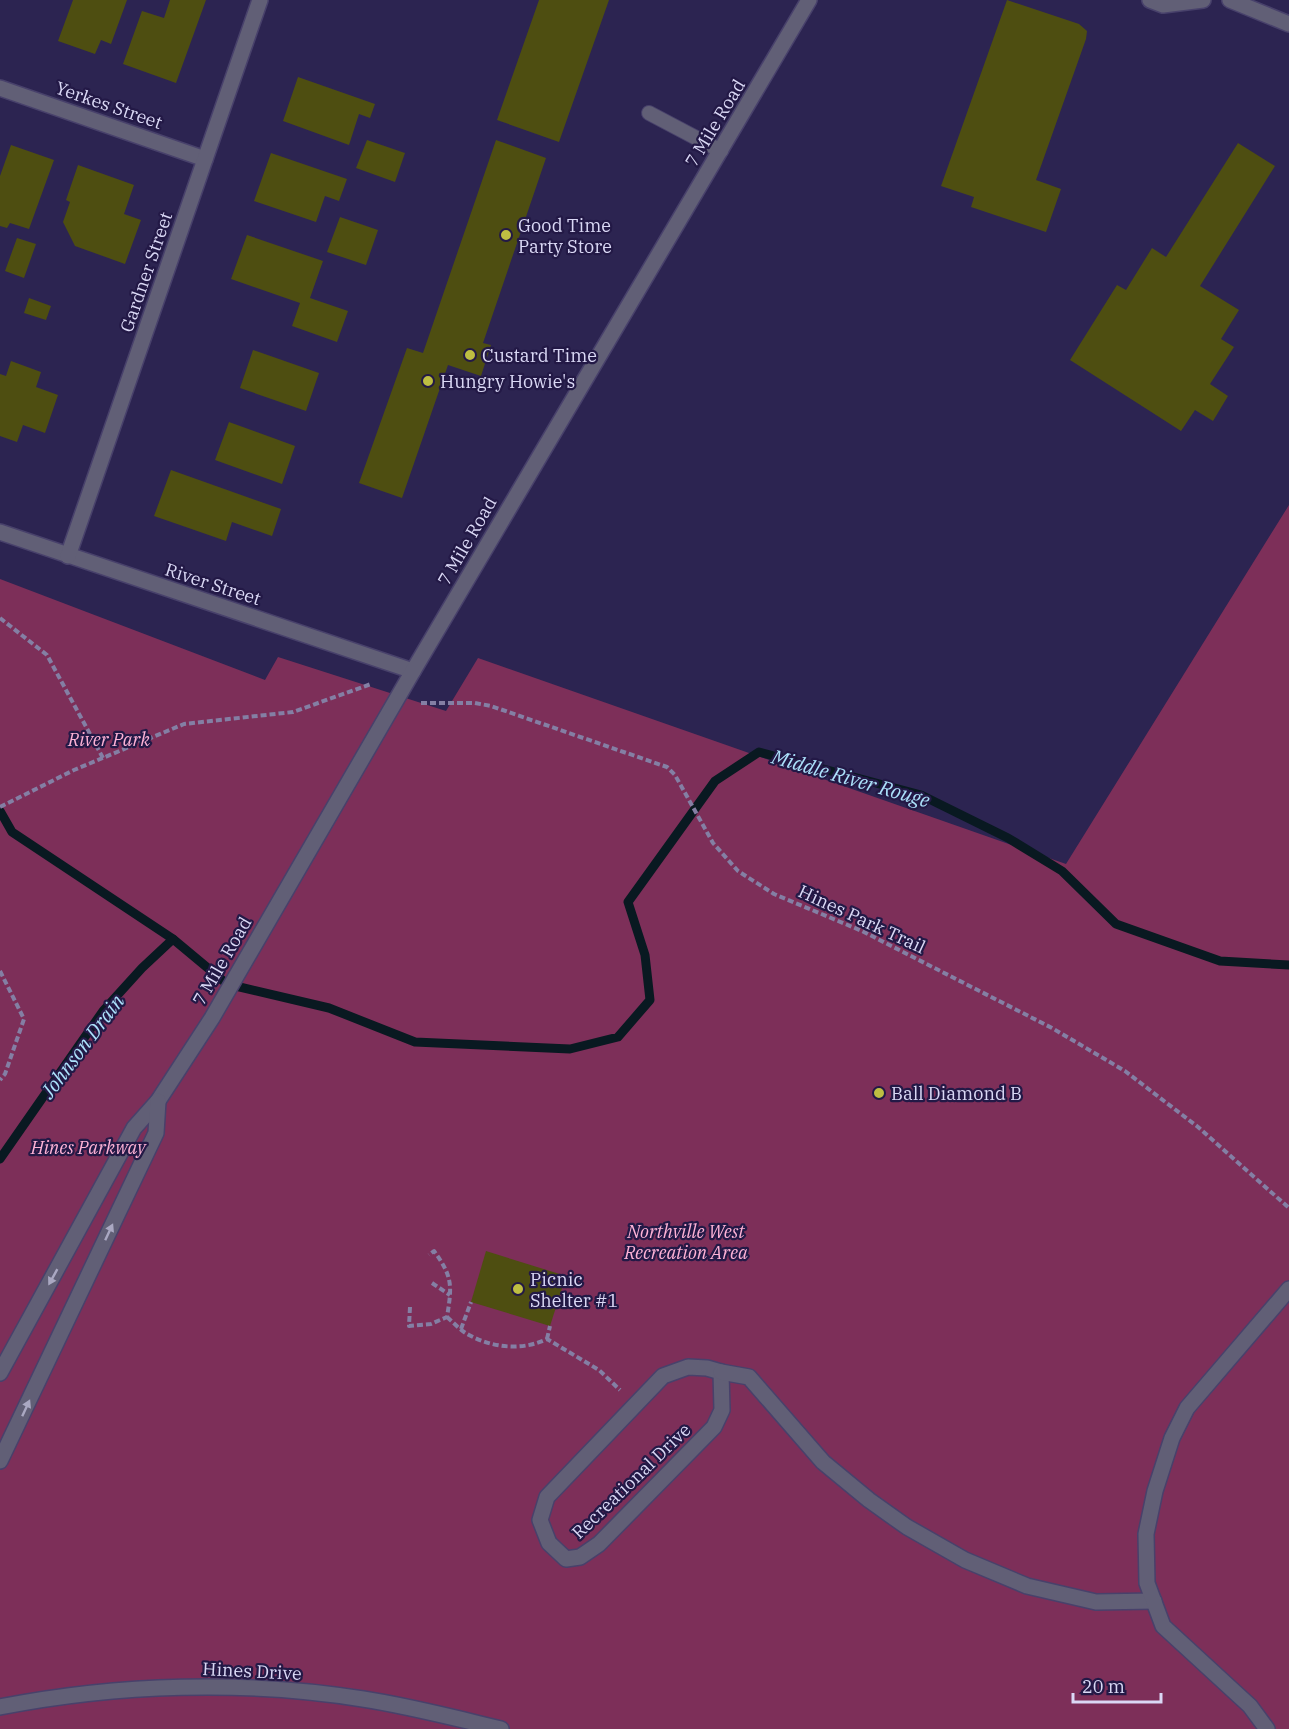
<svg xmlns="http://www.w3.org/2000/svg" width="1289" height="1729" font-family="'IBM Plex Serif',serif">
<rect width="100%" height="100%" fill="#2c2451"/>
<path fill="#7d2f59" d="M1289 505V1729H0V579L265 680 278 657 446 711 478 658 1066 864Z"/>
<g fill="none" stroke-linecap="round" stroke-linejoin="round">
<g stroke="#091921" stroke-width="9">
<path d="M0 811 12 832 173 939 227 984 329 1008 415 1042 570 1049 618 1037 650 1000 645 955 628 902 715 781 759 752 921 795 1008 838 1062 871 1116 924 1220 961 1289 965"/>
<path d="M0 1159 103 1011 142 968 173 939"/>
</g>
</g>
<g fill="#4e4e11">
<path d="M73 0H127L111 44 101 40 95 54 58 41Z"/>
<path d="M170 0H206L176 83 123 64 142 11 164 18Z"/>
<path d="M539 0H609L559 142 497 120Z"/>
<path d="M1007 0 1079 24 1087 31 1086 39 1036 180 1061 189 1046 232 971 207 974 197 941 186Z"/>
<path d="M298 77 375 104 370 118 359 114 349 145 283 121Z"/>
<path d="M367 140 405 153 395 182 356 168Z"/>
<path d="M496 140 546 158 483 343 491 345 481 376 448 365 402 498 359 483 407 348 423 353Z"/>
<path d="M1238 143 1275 166 1200 286 1239 310 1221 339 1234 347 1210 384 1228 396 1213 421 1195 410 1181 431 1070 360 1117 285 1126 290 1152 248 1166 257Z"/>
<path d="M11 145 54 160 29 229 10 223 7 228 0 226V176Z"/>
<path d="M271 153 347 179 339 201 325 196 316 222 254 201Z"/>
<path d="M78 165 134 185 124 214 141 220 125 264 75 246 63 222 70 202 66 200Z"/>
<path d="M340 217 378 230 366 265 327 252Z"/>
<path d="M247 235 323 261 310 298 348 311 337 342 292 326 300 303 231 279Z"/>
<path d="M17 238 36 244 24 278 5 271Z"/>
<path d="M29 298 51 306 46 320 24 313Z"/>
<path d="M253 350 319 373 306 411 240 388Z"/>
<path d="M11 361 41 372 36 387 58 395 45 433 23 425 17 442 0 436V374L6 376Z"/>
<path d="M229 422 295 446 282 484 215 460Z"/>
<path d="M171 470 281 509 272 536 232 522 226 541 154 516Z"/>
<path d="M486 1251 566 1276 550 1326 471 1302Z"/>
</g>
<g fill="none" stroke-linecap="round" stroke-linejoin="round">
<defs>
<path id="service" d="M649 113 721 151"/>
<g id="minor">
<path d="M0 88 205 159"/>
<path d="M0 532 413 671"/>
<path d="M68 556 260 0"/>
<path d="M688 1367 707 1368 721 1372 722 1410 714 1427 599 1544 580 1557 566 1559 549 1543 540 1520 547 1497 663 1376Z"/>
<path d="M721 1372 749 1377 823 1462 869 1500 907 1527 965 1560 1027 1586 1096 1602 1154 1601"/>
<path d="M1267 1729 1250 1706 1163 1626 1147 1583 1146 1534 1155 1491 1172 1438 1187 1408 1289 1289"/>
</g>
<g id="tertiary">
<path d="M1150 0 1163 5 1203 0"/>
<path d="M1230 0 1289 24"/>
<path d="M0 1373 134 1128 158 1101 212 1018 413 671 809 0"/>
<path d="M0 1461 156 1133 158 1101"/>
<path d="M0 1707C117 1684 245 1680 363 1699 409 1706 455 1718 501 1729"/>
</g>
</defs>
<use href="#service" stroke="#48416b" stroke-width="16"/>
<use href="#minor" stroke="#48416b" stroke-width="18"/>
<use href="#tertiary" stroke="#48416b" stroke-width="18"/>
<g stroke="#847fa4" stroke-width="4" stroke-dasharray="6 3" stroke-linecap="butt">
<path d="M0 618 47 655 103 758"/>
<path d="M421 703H475L491 706 667 767 675 775 713 843 738 871 774 894 862 931 1052 1028 1125 1071 1198 1127 1289 1208"/>
<path d="M0 807 74 770 184 724 293 712 371 684"/>
<path d="M0 971 24 1019 5 1074 0 1080"/>
<path d="M432 1283 450 1295"/>
<path d="M410 1307 409 1326 431 1324 447 1317C452 1286 453 1277 434 1251L429 1255"/>
<path d="M447 1317C454 1323 461 1331 469 1335 493 1348 522 1351 547 1339L599 1370 620 1390"/>
<path d="M461 1329 471 1302"/>
<path d="M547 1339 550 1326"/>
</g>
<use href="#service" stroke="#615f76" stroke-width="14"/>
<use href="#minor" stroke="#615f76" stroke-width="15"/>
<use href="#tertiary" stroke="#615f76" stroke-width="15"/>
</g>
<defs><path id="oneway-solid" d="M-6-.8H1V-3.2L6.5 0L1 3.2V.8H-6Z" transform="scale(1.5)"/></defs>
<g fill="#aaa8c2">
<use href="#oneway-solid" transform="translate(109 1232) rotate(-65)"/>
<use href="#oneway-solid" transform="translate(53 1277) rotate(119)"/>
<use href="#oneway-solid" transform="translate(26 1408) rotate(-65)"/>
</g>
<g fill="#bebe42" stroke="#231946" stroke-width="2">
<circle cx="506" cy="235" r="6"/>
<circle cx="470" cy="355" r="6"/>
<circle cx="428" cy="381" r="6"/>
<circle cx="879" cy="1093" r="6"/>
<circle cx="518" cy="1289" r="6"/>
</g>
<g text-anchor="middle" dominant-baseline="central" stroke-width="4.5" stroke-linejoin="round" paint-order="stroke">
<g font-size="18" fill="#dad8f5" stroke="#231946">
<text transform="translate(109 105) rotate(19)">Yerkes Street</text>
<text transform="translate(715 123) rotate(-59)">7 Mile Road</text>
<text transform="translate(146 272) rotate(-71)">Gardner Street</text>
<text transform="translate(467 541) rotate(-60)">7 Mile Road</text>
<text transform="translate(213 584) rotate(18)">River Street</text>
<text transform="translate(862 919) rotate(25)">Hines Park Trail</text>
<text transform="translate(222 961) rotate(-60)">7 Mile Road</text>
<text transform="translate(631 1481) rotate(-44)">Recreational Drive</text>
<text transform="translate(252 1671) rotate(3)">Hines Drive</text>
</g>
<g font-size="18" fill="#dad8f5" stroke="#231946" text-anchor="start">
<text x="518" y="225">Good Time<tspan x="518" dy="21">Party Store</tspan></text>
<text x="482" y="355">Custard Time</text>
<text x="440" y="381">Hungry Howie's</text>
<text x="891" y="1093">Ball Diamond B</text>
<text x="530" y="1279">Picnic<tspan x="530" dy="21">Shelter #1</tspan></text>
</g>
<g font-size="18" font-style="italic" fill="#feb2d6" stroke="#231946">
<text x="109" y="739">River Park</text>
<text x="88" y="1147">Hines Parkway</text>
<text x="686" y="1231">Northville West<tspan x="686" dy="21">Recreation Area</tspan></text>
</g>
<g font-size="20" font-style="italic" fill="#ace1fb" stroke="#231946">
<text transform="translate(851 778) rotate(16)">Middle River Rouge</text>
<text transform="translate(82 1046) rotate(-53)">Johnson Drain</text>
</g>
</g>
<path d="M1073 1693v9h88v-9" fill="none" stroke="#dad8f5" stroke-width="3"/>
<text x="1082" y="1693" font-size="18" fill="#dad8f5" stroke="#231946" stroke-width="4.5" paint-order="stroke">20 m</text>
</svg>
